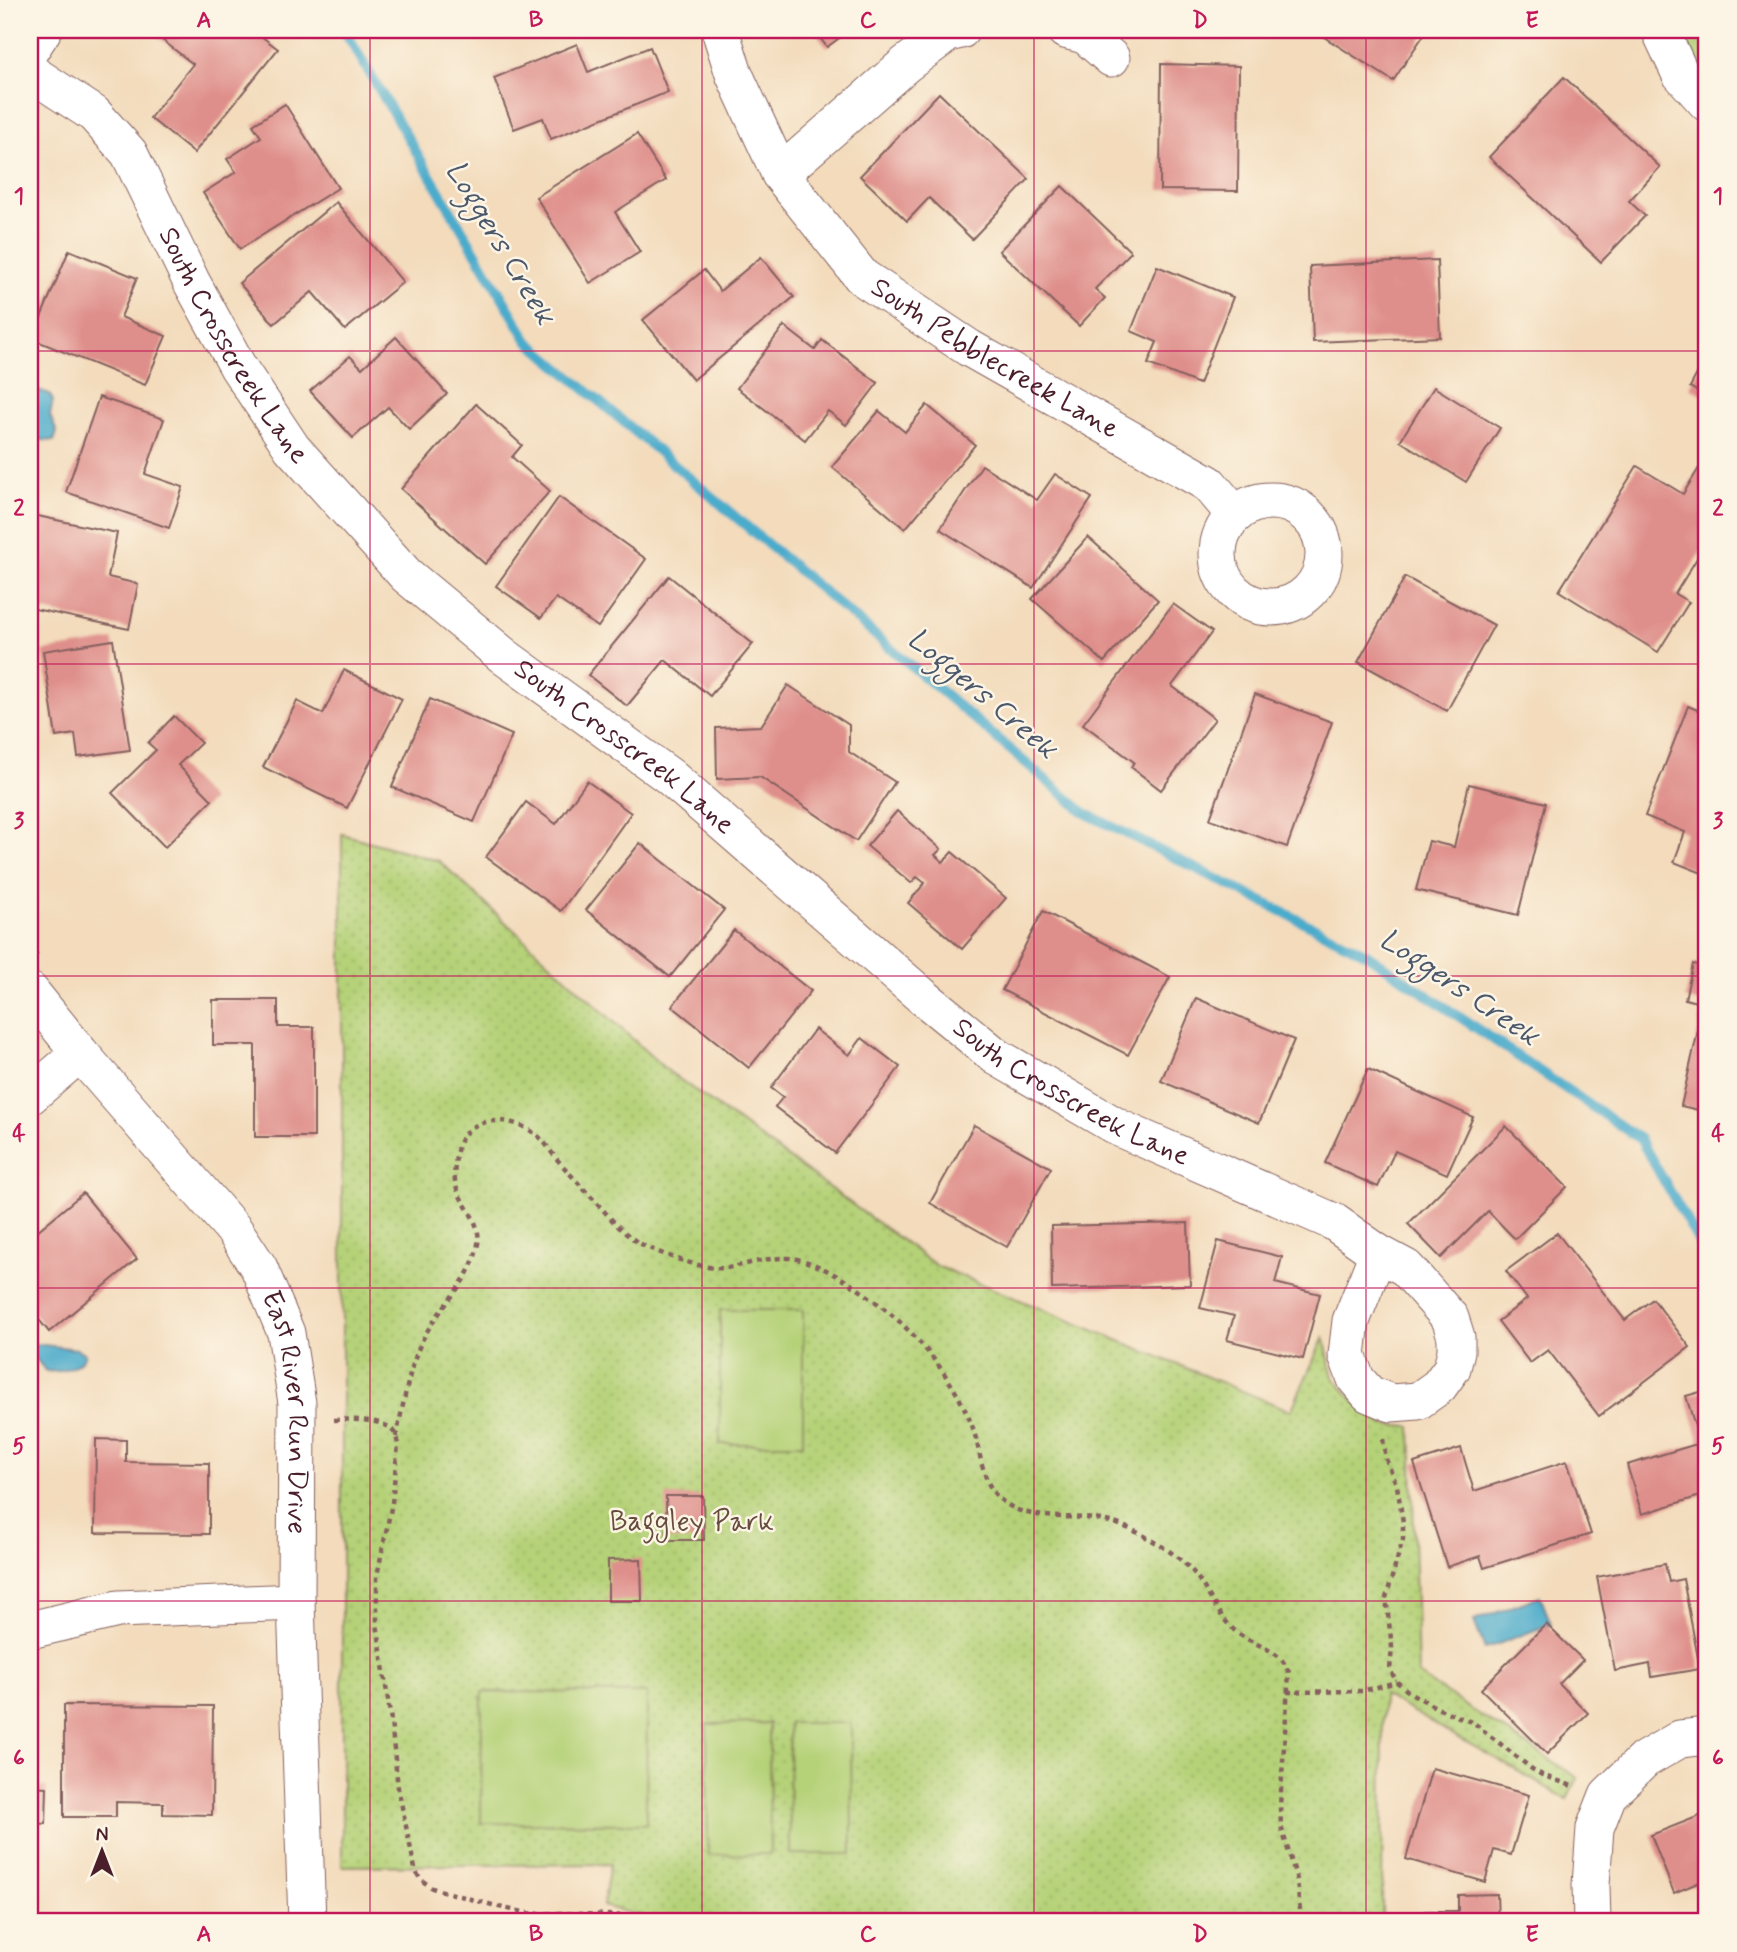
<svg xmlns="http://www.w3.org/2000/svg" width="1737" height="1952" font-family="Mynerve,sans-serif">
<defs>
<pattern id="park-dots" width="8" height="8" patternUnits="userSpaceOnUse" patternTransform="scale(1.75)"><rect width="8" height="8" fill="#b5d278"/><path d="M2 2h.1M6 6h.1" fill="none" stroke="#9db468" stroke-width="1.8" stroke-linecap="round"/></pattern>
</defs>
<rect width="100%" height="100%" fill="#fcf5e5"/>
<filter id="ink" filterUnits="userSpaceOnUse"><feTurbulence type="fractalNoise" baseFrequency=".0143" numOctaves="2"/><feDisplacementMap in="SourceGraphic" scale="14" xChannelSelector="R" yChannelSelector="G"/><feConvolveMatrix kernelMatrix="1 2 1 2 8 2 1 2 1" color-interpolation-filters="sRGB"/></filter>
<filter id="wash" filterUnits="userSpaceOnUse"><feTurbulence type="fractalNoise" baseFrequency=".00686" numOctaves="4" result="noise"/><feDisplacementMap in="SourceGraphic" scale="28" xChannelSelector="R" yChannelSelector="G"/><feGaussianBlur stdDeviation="1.57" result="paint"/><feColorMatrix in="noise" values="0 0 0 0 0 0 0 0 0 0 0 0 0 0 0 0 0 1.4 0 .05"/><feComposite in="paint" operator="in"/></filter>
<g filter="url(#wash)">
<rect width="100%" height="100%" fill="#f3dbbc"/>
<g fill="url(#park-dots)" stroke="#807852" stroke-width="2">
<path d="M1679 30H1707V78Z"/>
<path d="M342 834 439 861 664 1068 937 1266 1291 1411 1324 1337 1333 1377 1357 1404 1384 1425 1411 1427 1418 1675 1578 1778 1567 1799 1383 1695 1382 1922H664L603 1906 610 1864 342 1866Z"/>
</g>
<g fill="#b5d278" stroke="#807852" stroke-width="2">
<rect x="720" y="1310" width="83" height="134"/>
<path d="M482 1692 647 1693 646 1824 481 1823Z"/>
<path d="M769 1723 770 1854 708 1855 707 1724Z"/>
<path d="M851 1723 852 1854H790L789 1723Z"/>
</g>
<g fill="#4cabcb" stroke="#4b657b" stroke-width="2">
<path d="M37 391 48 393 53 400 50 416 57 432 54 441 42 440 30 431V396Z"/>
<path d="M35 1344 77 1349 85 1354C81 1367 59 1373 46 1371L31 1353 32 1347Z"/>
<path d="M1540 1596 1551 1624 1485 1649 1474 1621Z"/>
</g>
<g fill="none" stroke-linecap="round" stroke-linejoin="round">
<path stroke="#4cabcb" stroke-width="10" d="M344 30 528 341 1085 813 1365 953 1640 1139 1707 1256"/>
</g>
<g id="blocks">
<g fill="#df8f8b">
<path d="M156 30H253L278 49 194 153 150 118 193 64 153 33Z"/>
<path d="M814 30H850L827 47Z"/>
<path d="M1313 30H1427L1393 81Z"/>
<path d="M577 44 588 72 650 47 668 92 551 139 543 118 514 129 494 78Z"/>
<path d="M1161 64 1239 66 1238 191 1160 190Z"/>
<path d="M1564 77 1660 167 1629 201 1645 216 1601 262 1489 157Z"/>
<path d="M939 93 1029 179 972 239 929 198 907 221 860 176Z"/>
<path d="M285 104 338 188 240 249 203 193 236 172 227 159 261 137 253 125Z"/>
<path d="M637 134 666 180 615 212 640 252 590 283 536 197Z"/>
<path d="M1062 186 1131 252 1095 289 1105 298 1079 326 999 251Z"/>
<path d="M336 202 403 282 345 330 312 292 274 324 239 283Z"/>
<path d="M69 250 137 278 121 317 166 336 145 385 32 339Z"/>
<path d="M761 257 794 297 693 380 643 320 704 270 720 291Z"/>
<path d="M1437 260 1440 337 1313 342 1310 266Z"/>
<path d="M1157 266 1233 297 1199 384 1148 364 1157 342 1131 331Z"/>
<path d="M784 326 815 350 822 340 878 383 846 425 828 411 805 440 737 388Z"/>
<path d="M396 337 447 394 409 429 388 407 353 438 310 391 350 356 362 368Z"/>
<path d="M1707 355V397L1690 387Z"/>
<path d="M1434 387 1500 428 1466 482 1400 441Z"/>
<path d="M99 397 164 419 145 474 183 487 169 528 66 492Z"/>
<path d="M476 404 522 445 512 457 550 491 485 564 401 489Z"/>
<path d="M927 405 975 445 905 529 832 467 879 411 905 432Z"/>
<path d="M982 465 1037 500 1055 474 1092 498 1033 588 940 529Z"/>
<path d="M1701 465 1707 469V542L1675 594 1689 602 1658 652 1559 591 1637 466 1683 494Z"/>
<path d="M559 497 646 559 598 627 556 598 541 618 496 586Z"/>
<path d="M33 515 117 533 108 577 138 584 129 629 30 608V531Z"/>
<path d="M1088 537 1158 600 1104 662 1032 599Z"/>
<path d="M669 576 753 644 710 696 665 660 627 706 588 675Z"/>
<path d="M1405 577 1494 625 1447 711 1358 662Z"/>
<path d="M1173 604 1212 632 1172 686 1215 719 1161 790 1131 767 1134 762 1083 724Z"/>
<path d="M113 640 130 750 78 757 75 734 56 737 43 651Z"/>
<path d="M344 670 402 699 347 808 263 767 297 701 323 714Z"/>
<path d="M788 685 849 725V752L895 782 856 841 760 777 717 779 716 728 761 726Z"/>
<path d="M1255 694 1332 722 1287 847 1210 819Z"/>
<path d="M430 699 512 735 474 822 392 787Z"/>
<path d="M1688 706 1707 714V875L1674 862 1685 832 1645 816Z"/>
<path d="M174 716 201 743 178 765 212 800 165 847 112 793 156 750 148 743Z"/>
<path d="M587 781 631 813 561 911 486 857 526 802 556 824Z"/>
<path d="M1469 784 1546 803 1518 915 1416 890 1429 841 1454 847Z"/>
<path d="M897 811 941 849 935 855 943 862 952 852 1006 898 962 949 908 903 925 883 917 877 911 883 867 846Z"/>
<path d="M640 843 724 910 670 977 586 910Z"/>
<path d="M1043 911 1170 977 1128 1055 1002 990Z"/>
<path d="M734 930 811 991 749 1068 672 1006Z"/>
<path d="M1693 964 1707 967V1112L1681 1106 1704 1004 1685 999Z"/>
<path d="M1196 998 1294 1040 1259 1123 1161 1081Z"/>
<path d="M213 1000H278V1027H314V1137H255V1045H213Z"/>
<path d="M815 1029 849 1055 862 1038 900 1067 835 1153 775 1107 783 1097 771 1088Z"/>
<path d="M1368 1069 1473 1117 1447 1174 1395 1151 1378 1187 1325 1163Z"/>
<path d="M974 1125 1051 1168 1007 1247 930 1203Z"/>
<path d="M1506 1126 1567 1187 1515 1239 1488 1211 1441 1258 1408 1224Z"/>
<path d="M83 1193 137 1259 49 1332 30 1309V1237Z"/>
<path d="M1188 1223 1190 1285 1052 1289 1051 1226Z"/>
<path d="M1557 1233 1625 1320 1653 1299 1690 1347 1599 1416 1548 1350 1530 1363 1498 1321 1527 1299 1506 1271Z"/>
<path d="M1218 1241 1282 1257 1275 1283 1320 1294 1303 1359 1227 1340 1234 1316 1200 1308Z"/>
<path d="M1707 1390V1494L1642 1514 1627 1465 1700 1443 1686 1396Z"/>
<path d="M96 1439 126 1440V1462L209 1463V1534L95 1533Z"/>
<path d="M1461 1448 1474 1491 1567 1461 1591 1534 1484 1568 1480 1556 1447 1567 1414 1463Z"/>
<path d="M666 1496H703L704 1540H667Z"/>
<path d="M641 1559 642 1601H608V1560Z"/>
<path d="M1665 1564 1669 1582 1683 1579 1700 1669 1652 1677 1650 1664 1615 1671 1597 1577Z"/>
<path d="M1546 1624 1583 1660 1559 1684 1588 1713 1547 1754 1481 1689Z"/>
<path d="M64 1705 213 1706 212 1815 163 1814V1803L116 1802V1817H64Z"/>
<path d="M1432 1768 1529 1795 1511 1855 1494 1850 1485 1882 1406 1859Z"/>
<path d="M30 1786 47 1787 46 1824 30 1823Z"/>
<path d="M1707 1813V1879L1674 1893 1651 1835Z"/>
<path d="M1497 1894 1498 1922H1425V1911H1458V1895Z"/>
</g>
</g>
</g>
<g filter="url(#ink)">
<use href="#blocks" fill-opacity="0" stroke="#85615e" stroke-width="2"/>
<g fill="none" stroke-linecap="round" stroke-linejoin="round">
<defs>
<g id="street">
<path id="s1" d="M720 30 734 74 780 174 862 277 969 348 1209 484 1235 515"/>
<path d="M1065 30 1085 35 1111 58"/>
<path d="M1660 30 1680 73 1707 103"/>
<path d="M30 50 43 30"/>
<path id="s2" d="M30 72 94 114 129 153 191 281 238 367 292 448 406 575 505 657 669 776 922 996 997 1057 1119 1128 1334 1222 1378 1253"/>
<path d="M780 174 906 64 948 33 961 30"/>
<circle cx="1271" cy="554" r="53"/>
<path id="s3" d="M30 991 80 1053 234 1230 259 1268 286 1333 297 1403 296 1602 307 1922"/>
<path d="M30 1096 80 1053"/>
<path d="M1378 1253 1406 1268 1450 1318 1456 1337V1351L1452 1368 1439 1386 1418 1401 1391 1403 1369 1394 1356 1379 1347 1355 1351 1321Z"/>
<path d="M30 1630 118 1609 296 1602"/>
<path d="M1592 1922 1591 1885 1595 1828 1608 1795 1644 1760 1680 1739 1707 1736"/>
</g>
</defs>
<use href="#street" stroke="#85615e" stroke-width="39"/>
<g stroke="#85615e" stroke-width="4.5" stroke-dasharray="5 5" stroke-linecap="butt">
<path d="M30 947 37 956"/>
<path d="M334 1420C348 1419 381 1419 391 1429 396 1433 397 1439 398 1445L392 1503 377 1576V1623L391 1721 398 1788 415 1869 420 1879 432 1888 503 1908 533 1914 561 1913 628 1916 657 1922"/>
<path d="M396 1437C404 1404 409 1364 425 1335 442 1304 472 1280 478 1244 482 1221 461 1205 456 1186 453 1175 455 1162 457 1151 459 1141 463 1134 471 1128 494 1114 525 1122 542 1140 547 1145 551 1152 555 1157 567 1171 580 1185 593 1199 607 1214 621 1232 639 1243 657 1253 706 1271 726 1268 747 1265 767 1257 789 1258 823 1260 878 1301 903 1325 931 1352 956 1386 971 1423 981 1447 980 1483 1001 1500 1031 1525 1074 1512 1110 1522 1135 1528 1178 1553 1194 1573 1208 1591 1217 1614 1234 1630 1248 1643 1269 1646 1282 1660 1285 1664 1286 1668 1289 1672L1280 1806 1281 1826 1297 1880 1301 1922"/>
<path d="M1383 1439 1386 1459 1397 1486 1403 1522V1539L1386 1598 1392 1647 1390 1670 1397 1682 1409 1692 1437 1708 1474 1723 1532 1769 1542 1775 1572 1786"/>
<path d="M1287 1692 1362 1691 1397 1682"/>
</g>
<use href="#street" stroke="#fff" stroke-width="37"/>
</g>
</g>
<path fill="none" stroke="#c2185b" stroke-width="2" stroke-opacity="0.55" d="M370 30V1922M702 30V1922M1034 30V1922M1366 30V1922M30 351H1707M30 664H1707M30 976H1707M30 1288H1707M30 1601H1707"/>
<g text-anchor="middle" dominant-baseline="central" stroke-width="5" stroke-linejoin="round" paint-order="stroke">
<g font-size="28" fill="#4a1f2b" stroke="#fcf5e5">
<text stroke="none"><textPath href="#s2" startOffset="348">South Crosscreek Lane</textPath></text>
<text stroke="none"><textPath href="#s1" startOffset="444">South Pebblecreek Lane</textPath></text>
<text stroke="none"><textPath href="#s2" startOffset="915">South Crosscreek Lane</textPath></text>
<text stroke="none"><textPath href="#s2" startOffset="1482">South Crosscreek Lane</textPath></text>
<text stroke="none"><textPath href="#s3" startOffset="509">East River Run Drive</textPath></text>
</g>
<g font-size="28" fill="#654c3e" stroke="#fcf5e5">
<text x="692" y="1522">Baggley Park</text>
</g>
<g font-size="30" font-style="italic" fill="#4b576b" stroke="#fcf5e5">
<text transform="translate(500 243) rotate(59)">Loggers Creek</text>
<text transform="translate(982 694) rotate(40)">Loggers Creek</text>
<text transform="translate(1459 988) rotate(34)">Loggers Creek</text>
</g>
</g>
<rect width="1737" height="1952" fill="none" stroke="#fcf5e5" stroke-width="77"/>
<g transform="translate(102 1851)" stroke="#fcf5e5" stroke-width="5" paint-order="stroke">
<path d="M0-5L12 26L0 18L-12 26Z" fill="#4a1f2b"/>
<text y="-10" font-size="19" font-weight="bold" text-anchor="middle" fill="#4a1f2b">N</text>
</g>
<rect x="38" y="38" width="1660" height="1875" fill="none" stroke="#c2185b" stroke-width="2.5"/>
<g font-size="23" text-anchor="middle" font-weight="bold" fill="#c2185b">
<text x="204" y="27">A</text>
<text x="536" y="27">B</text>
<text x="868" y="27">C</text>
<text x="1200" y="27">D</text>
<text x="1532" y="27">E</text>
<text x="19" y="203">1</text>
<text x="1718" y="203">1</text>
<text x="19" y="515">2</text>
<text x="1718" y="515">2</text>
<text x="19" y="828">3</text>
<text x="1718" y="828">3</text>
<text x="19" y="1140">4</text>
<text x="1718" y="1140">4</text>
<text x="19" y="1453">5</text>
<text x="1718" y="1453">5</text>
<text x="19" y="1765">6</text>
<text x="1718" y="1765">6</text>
<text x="204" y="1941">A</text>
<text x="536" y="1941">B</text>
<text x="868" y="1941">C</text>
<text x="1200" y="1941">D</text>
<text x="1532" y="1941">E</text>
</g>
</svg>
